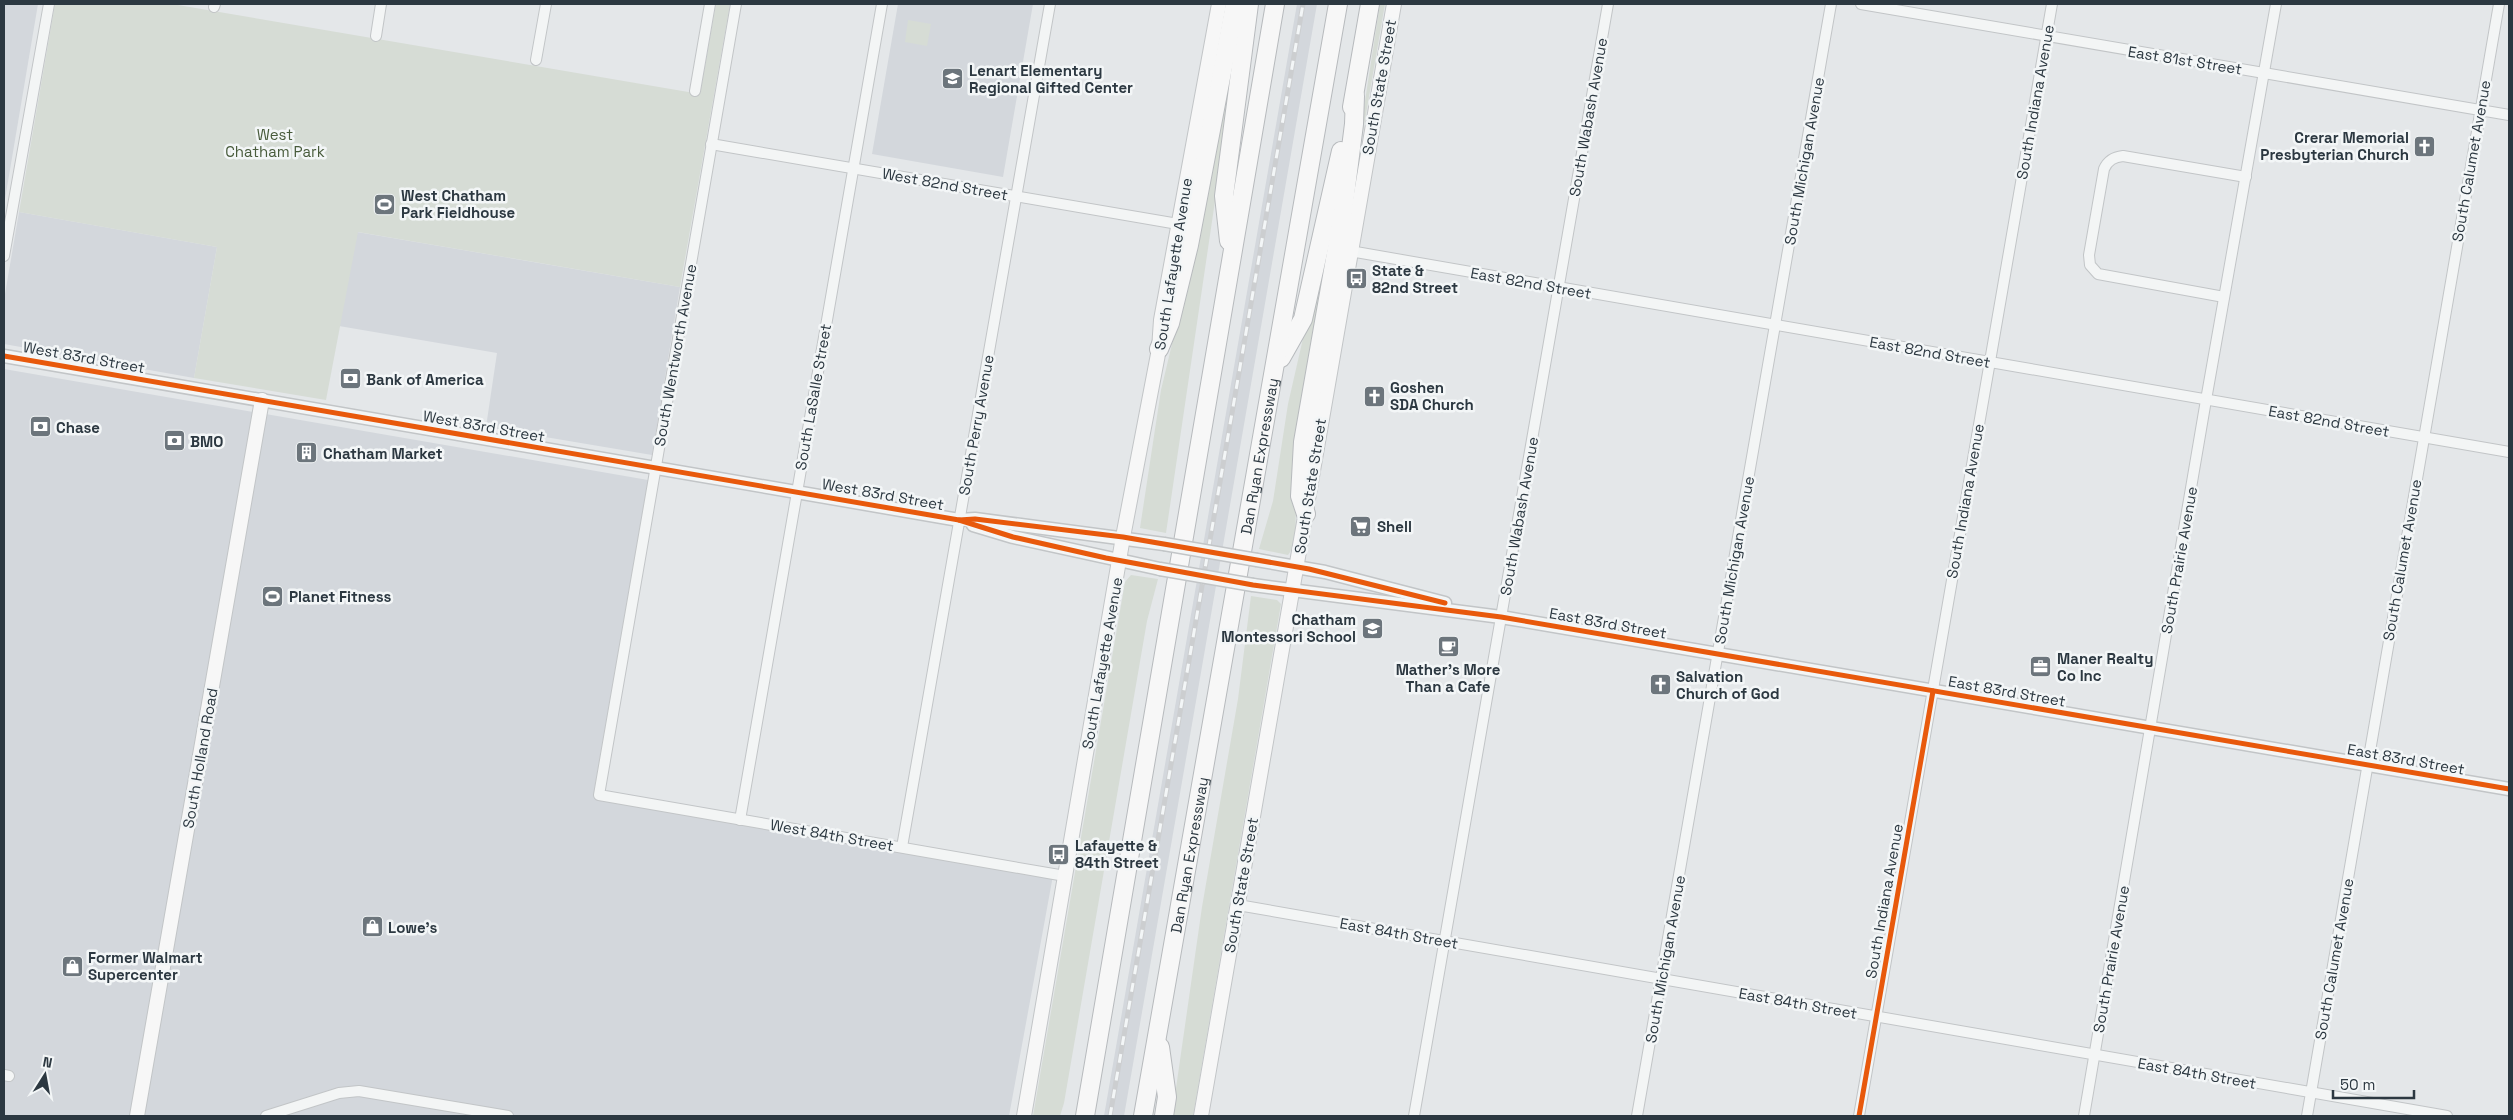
<svg xmlns="http://www.w3.org/2000/svg" width="2513" height="1120" font-family="'Space Grotesk',sans-serif">
<rect width="100%" height="100%" fill="#e4e7e9"/>
<g fill="#d3d7dc">
<path d="M4 4H38L4 205Z"/>
<path d="M898 4H1033L1003 177 872 154Z"/>
<path d="M1297 4H1317L1124 1116H1104Z"/>
<path d="M19 212 217 247 194 378 4 344V300Z"/>
<path d="M357 232 680 287 652 455 486 427 497 353 339 326Z"/>
<path d="M4 369 648 480 594 791 1054 870 1009 1116H4Z"/>
</g>
<g fill="#d6dcd5">
<path d="M55 4H172L700 94 716 4H730L680 287 358 232 326 400 194 378 217 247 19 212Z"/>
<path d="M1380 4H1385L1356 172H1354Z"/>
<path d="M908 20 931 24 927 46 905 42Z"/>
<path d="M1241 25 1166 533 1140 528 1161 390 1201 223 1211 165Z"/>
<path d="M1337 206 1295 487C1295 503 1299 543 1288 555L1259 549 1273 501 1288 404 1304 334Z"/>
<path d="M1131 575 1158 579 1147 621 1064 1103 1060 1116H1033L1125 582Z"/>
<path d="M1251 596 1277 600 1281 604 1193 1116H1172L1202 907 1238 699Z"/>
</g>
<g fill="none" stroke-linecap="round" stroke-linejoin="round">
<defs>
<g id="minor">
<path d="M736 4 599 795 1065 876"/>
<path d="M1861 4 2509 115"/>
<path d="M214 7 215 4"/>
<path d="M376 36 381 4"/>
<path d="M536 60 546 4"/>
<path d="M695 91 710 4"/>
<path d="M711 144 1178 224"/>
<path d="M1350 251 2509 452"/>
<path d="M4 256 49 4"/>
<path d="M2224 297 2098 274 2090 265 2089 255 2104 169C2108 160 2114 157 2123 156L2246 177"/>
<path d="M740 820 882 4"/>
<path d="M902 847 1050 4"/>
<path d="M1238 905 2447 1116"/>
<path d="M4 1075 9 1076"/>
<path d="M266 1116 339 1093 359 1091 508 1116"/>
<path d="M1414 1116 1608 4"/>
<path d="M1637 1116 1831 4"/>
<path d="M1859 1116 2052 4"/>
<path d="M2084 1116 2206 400 2276 4"/>
<path d="M2307 1116 2499 4"/>
</g>
<g id="tertiary">
<path d="M4 356 959 520 975 519 1164 544"/>
<path d="M973 525 1013 537 1160 569"/>
<path d="M1257 560 1325 572 1445 603"/>
<path d="M1253 585 1501 617 2509 789"/>
</g>
<g id="secondary">
<path d="M137 1116 262 400"/>
<path d="M1024 1116 1123 537 1159 349 1161 320 1219 4"/>
<path d="M1201 1116 1394 4"/>
</g>
<g id="motorway">
<path d="M1352 107 1370 4"/>
<path d="M1229 241 1224 196 1249 4"/>
<path d="M1159 349 1170 323 1189 245 1235 4"/>
<path d="M1281 358 1303 319 1341 151"/>
<path d="M1306 514 1300 496 1303 442 1342 219 1354 124 1355 96"/>
<path d="M1160 1047 1167 1097 1164 1116"/>
<path d="M1085 1116 1275 4"/>
<path id="s1" d="M1143 1116 1338 4"/>
</g>
</defs>
<use href="#minor" stroke="#c2c5c7" stroke-width="12"/>
<use href="#tertiary" stroke="#c2c5c7" stroke-width="15"/>
<use href="#secondary" stroke="#c2c5c7" stroke-width="16"/>
<use href="#motorway" stroke="#b7babd" stroke-width="20"/>
<use href="#minor" stroke="#f3f5f5" stroke-width="10"/>
<use href="#tertiary" stroke="#f3f5f5" stroke-width="12"/>
<use href="#secondary" stroke="#f7f7f7" stroke-width="14"/>
<use href="#motorway" stroke="#f7f7f7" stroke-width="18"/>
<defs>
<path id="rail" d="M1110 1116 1303 4"/>
</defs>
<use href="#rail" stroke="#ccced0" stroke-width="5"/>
<use href="#rail" stroke="#f3f6f7" stroke-width="3" stroke-dasharray="9" stroke-linecap="butt"/>
<defs>
<g id="tertiary-bridge">
<path d="M1164 544 1257 560"/>
<path d="M1160 569 1253 585"/>
</g>
</defs>
<use href="#tertiary-bridge" stroke="#c2c5c7" stroke-width="15" stroke-linecap="butt"/>
<use href="#tertiary-bridge" stroke="#f3f5f5" stroke-width="12"/>
<defs>
<g id="cycleway">
<path d="M4 356 959 520 975 519 1123 537 1309 569 1445 603"/>
<path d="M959 520 1013 537 1106 558 1253 585 1501 617 2509 789"/>
<path d="M1859 1116 1933 691"/>
</g>
</defs>
<use href="#cycleway" stroke="#f3f6f7" stroke-width="8"/>
<use href="#cycleway" stroke="#e8590c" stroke-width="5"/>
</g>
<defs>
<symbol id="school-square" viewBox="-11 -11 22 22"><rect x="-9" y="-9" width="18" height="18" rx="4" fill="#6c757c" stroke="#f3f6f7"/><path d="M0-5L7-2L0 1L-7-2ZM-4 1L0 2.5L4 1V4Q0 6-4 4Z" fill="#fff"/></symbol>
<symbol id="church-square" viewBox="-11 -11 22 22"><rect x="-9" y="-9" width="18" height="18" rx="4" fill="#6c757c" stroke="#f3f6f7"/><path d="M-1.2-6h2.4v3.5h3.3v2.4h-3.3V6h-2.4V-.1h-3.3v-2.4h3.3Z" fill="#fff"/></symbol>
<symbol id="stadium-square" viewBox="-11 -11 22 22"><rect x="-9" y="-9" width="18" height="18" rx="4" fill="#6c757c" stroke="#f3f6f7"/><path d="M0-5a6.5 5 0 1 0 0 10a6.5 5 0 1 0 0-10ZM-3.5-1.8h7v3.6h-7Z" fill="#fff"/></symbol>
<symbol id="bus-square" viewBox="-11 -11 22 22"><rect x="-9" y="-9" width="18" height="18" rx="4" fill="#6c757c" stroke="#f3f6f7"/><path d="M-5-6H5V4H4V6H2V4H-2V6H-4V4H-5ZM-3.5-4V0h7V-4ZM-3.5 1.2v1.5H-2V1.2ZM2 1.2v1.5H3.5V1.2Z" fill="#fff"/></symbol>
<symbol id="bank-square" viewBox="-11 -11 22 22"><rect x="-9" y="-9" width="18" height="18" rx="4" fill="#6c757c" stroke="#f3f6f7"/><path d="M-6-4H6V4H-6ZM0-2.3a2.3 2.3 0 1 0 0 4.6a2.3 2.3 0 1 0 0-4.6Z" fill="#fff"/></symbol>
<symbol id="building-square" viewBox="-11 -11 22 22"><rect x="-9" y="-9" width="18" height="18" rx="4" fill="#6c757c" stroke="#f3f6f7"/><path d="M-4-6H4V6H1V3H-1V6H-4ZM-2.5-4.3h1.7v1.8h-1.7ZM.8-4.3h1.7v1.8H.8ZM-2.5-1h1.7V.8h-1.7ZM.8-1h1.7V.8H.8Z" fill="#fff"/></symbol>
<symbol id="supermarket-square" viewBox="-11 -11 22 22"><rect x="-9" y="-9" width="18" height="18" rx="4" fill="#6c757c" stroke="#f3f6f7"/><path d="M-6-5.5h2.5l.6 2H6L4.5 2H-2.5L-4.4-4H-6ZM-1.5 3.2a1.3 1.3 0 1 0 .1 0ZM3 3.2a1.3 1.3 0 1 0 .1 0Z" fill="#fff"/></symbol>
<symbol id="cafe-square" viewBox="-11 -11 22 22"><rect x="-9" y="-9" width="18" height="18" rx="4" fill="#6c757c" stroke="#f3f6f7"/><path d="M-5.5-4.5H6V0H3Q3 3.5 0 3.5H-2.5Q-5.5 3.5-5.5 0ZM3-3.2v2h1.7v-2ZM-6 4.5H4V6H-6Z" fill="#fff"/></symbol>
<symbol id="office-square" viewBox="-11 -11 22 22"><rect x="-9" y="-9" width="18" height="18" rx="4" fill="#6c757c" stroke="#f3f6f7"/><path d="M-6-3h4V-5.5h4V-3h4V5H-6ZM-1-4.5V-3h2v-1.5ZM-6 0V1H6V0Z" fill="#fff"/></symbol>
<symbol id="shop-square" viewBox="-11 -11 22 22"><rect x="-9" y="-9" width="18" height="18" rx="4" fill="#6c757c" stroke="#f3f6f7"/><path d="M-5-2.5h2.3a2.7 3.5 0 0 1 5.4 0H5L5.5 6h-11ZM-1.5-2.5h3a1.5 2.3 0 0 0-3 0Z" fill="#fff"/></symbol>
</defs>
<g fill-rule="evenodd">
<use href="#school-square" x="940" y="66" width="25" height="25"/>
<use href="#church-square" x="2412" y="134" width="25" height="25"/>
<use href="#stadium-square" x="372" y="192" width="25" height="25"/>
<use href="#bus-square" x="1344" y="266" width="25" height="25"/>
<use href="#bank-square" x="338" y="366" width="25" height="25"/>
<use href="#church-square" x="1362" y="384" width="25" height="25"/>
<use href="#bank-square" x="28" y="414" width="25" height="25"/>
<use href="#bank-square" x="162" y="428" width="25" height="25"/>
<use href="#building-square" x="294" y="440" width="25" height="25"/>
<use href="#supermarket-square" x="1348" y="514" width="25" height="25"/>
<use href="#stadium-square" x="260" y="584" width="25" height="25"/>
<use href="#school-square" x="1360" y="616" width="25" height="25"/>
<use href="#cafe-square" x="1436" y="634" width="25" height="25"/>
<use href="#office-square" x="2028" y="654" width="25" height="25"/>
<use href="#church-square" x="1648" y="672" width="25" height="25"/>
<use href="#bus-square" x="1046" y="842" width="25" height="25"/>
<use href="#shop-square" x="360" y="914" width="25" height="25"/>
<use href="#shop-square" x="60" y="954" width="25" height="25"/>
</g>
<g text-anchor="middle" dominant-baseline="central" stroke-width="5" stroke-linejoin="round" paint-order="stroke">
<g font-size="15" fill="#2c3841" stroke="#f3f6f7">
<text transform="translate(2185 60) rotate(9)">East 81st Street</text>
<text transform="translate(1379 87) rotate(-80)">South State Street</text>
<text transform="translate(2035 102) rotate(-80)">South Indiana Avenue</text>
<text transform="translate(1588 117) rotate(-80)">South Wabash Avenue</text>
<text transform="translate(1804 161) rotate(-80)">South Michigan Avenue</text>
<text transform="translate(2471 161) rotate(-80)">South Calumet Avenue</text>
<text transform="translate(945 184) rotate(10)">West 82nd Street</text>
<text transform="translate(1173 264) rotate(-81)">South Lafayette Avenue</text>
<text transform="translate(1531 283) rotate(10)">East 82nd Street</text>
<text transform="translate(1930 352) rotate(10)">East 82nd Street</text>
<text transform="translate(675 355) rotate(-80)">South Wentworth Avenue</text>
<text transform="translate(84 357) rotate(10)">West 83rd Street</text>
<text transform="translate(813 397) rotate(-80)">South LaSalle Street</text>
<text transform="translate(2329 421) rotate(10)">East 82nd Street</text>
<text transform="translate(976 425) rotate(-80)">South Perry Avenue</text>
<text transform="translate(484 426) rotate(10)">West 83rd Street</text>
<text stroke="none"><textPath href="#s1" startOffset="670">Dan Ryan Expressway</textPath></text>
<text transform="translate(1310 486) rotate(-81)">South State Street</text>
<text transform="translate(883 494) rotate(10)">West 83rd Street</text>
<text transform="translate(1965 501) rotate(-80)">South Indiana Avenue</text>
<text transform="translate(1519 516) rotate(-80)">South Wabash Avenue</text>
<text transform="translate(1734 560) rotate(-80)">South Michigan Avenue</text>
<text transform="translate(2179 560) rotate(-80)">South Prairie Avenue</text>
<text transform="translate(2402 560) rotate(-80)">South Calumet Avenue</text>
<text transform="translate(1608 623) rotate(10)">East 83rd Street</text>
<text transform="translate(1102 663) rotate(-80)">South Lafayette Avenue</text>
<text transform="translate(2007 691) rotate(10)">East 83rd Street</text>
<text transform="translate(200 758) rotate(-80)">South Holland Road</text>
<text transform="translate(2406 759) rotate(10)">East 83rd Street</text>
<text transform="translate(832 835) rotate(10)">West 84th Street</text>
<text stroke="none"><textPath href="#s1" startOffset="265">Dan Ryan Expressway</textPath></text>
<text transform="translate(1241 885) rotate(-80)">South State Street</text>
<text transform="translate(1884 901) rotate(-80)">South Indiana Avenue</text>
<text transform="translate(1399 933) rotate(10)">East 84th Street</text>
<text transform="translate(1665 959) rotate(-80)">South Michigan Avenue</text>
<text transform="translate(2111 959) rotate(-80)">South Prairie Avenue</text>
<text transform="translate(2334 959) rotate(-80)">South Calumet Avenue</text>
<text transform="translate(1798 1003) rotate(10)">East 84th Street</text>
<text transform="translate(2197 1073) rotate(10)">East 84th Street</text>
</g>
<g font-size="15" font-weight="bold" fill="#2c3841" stroke="#f3f6f7" text-anchor="start">
<text x="969" y="70">Lenart Elementary<tspan x="969" dy="17">Regional Gifted Center</tspan></text>
<text x="2409" y="137" text-anchor="end">Crerar Memorial<tspan x="2409" dy="17">Presbyterian Church</tspan></text>
<text x="401" y="195">West Chatham<tspan x="401" dy="17">Park Fieldhouse</tspan></text>
<text x="1372" y="270">State &amp;<tspan x="1372" dy="17">82nd Street</tspan></text>
<text x="366" y="379">Bank of America</text>
<text x="1390" y="387">Goshen<tspan x="1390" dy="17">SDA Church</tspan></text>
<text x="56" y="427">Chase</text>
<text x="190" y="441">BMO</text>
<text x="323" y="453">Chatham Market</text>
<text x="1377" y="526">Shell</text>
<text x="289" y="596">Planet Fitness</text>
<text x="1356" y="619" text-anchor="end">Chatham<tspan x="1356" dy="17">Montessori School</tspan></text>
<text x="2057" y="658">Maner Realty<tspan x="2057" dy="17">Co Inc</tspan></text>
<text x="1448" y="669" text-anchor="middle">Mather’s More<tspan x="1448" dy="17">Than a Cafe</tspan></text>
<text x="1676" y="676">Salvation<tspan x="1676" dy="17">Church of God</tspan></text>
<text x="1075" y="845">Lafayette &amp;<tspan x="1075" dy="17">84th Street</tspan></text>
<text x="388" y="927">Lowe's</text>
<text x="88" y="957">Former Walmart<tspan x="88" dy="17">Supercenter</tspan></text>
</g>
<g font-size="15" fill="#485b3b" stroke="#f3f6f7">
<text x="275" y="134">West<tspan x="275" dy="17">Chatham Park</tspan></text>
</g>
</g>
<rect width="2513" height="1120" fill="none" stroke="#2c3841" stroke-width="10"/>
<g transform="translate(45 1075) rotate(11)" stroke="#f3f6f7" stroke-width="4" paint-order="stroke">
<path d="M0-4L9 19L0 12L-9 19Z" fill="#2c3841"/>
<text y="-8" font-size="14" font-weight="bold" text-anchor="middle" fill="#2c3841">N</text>
</g>
<path d="M2333 1090v8h81v-8" fill="none" stroke="#2c3841" stroke-width="2.5"/>
<text x="2340" y="1090" font-size="15" fill="#2c3841" stroke="#f3f6f7" stroke-width="4" paint-order="stroke">50 m</text>
</svg>
